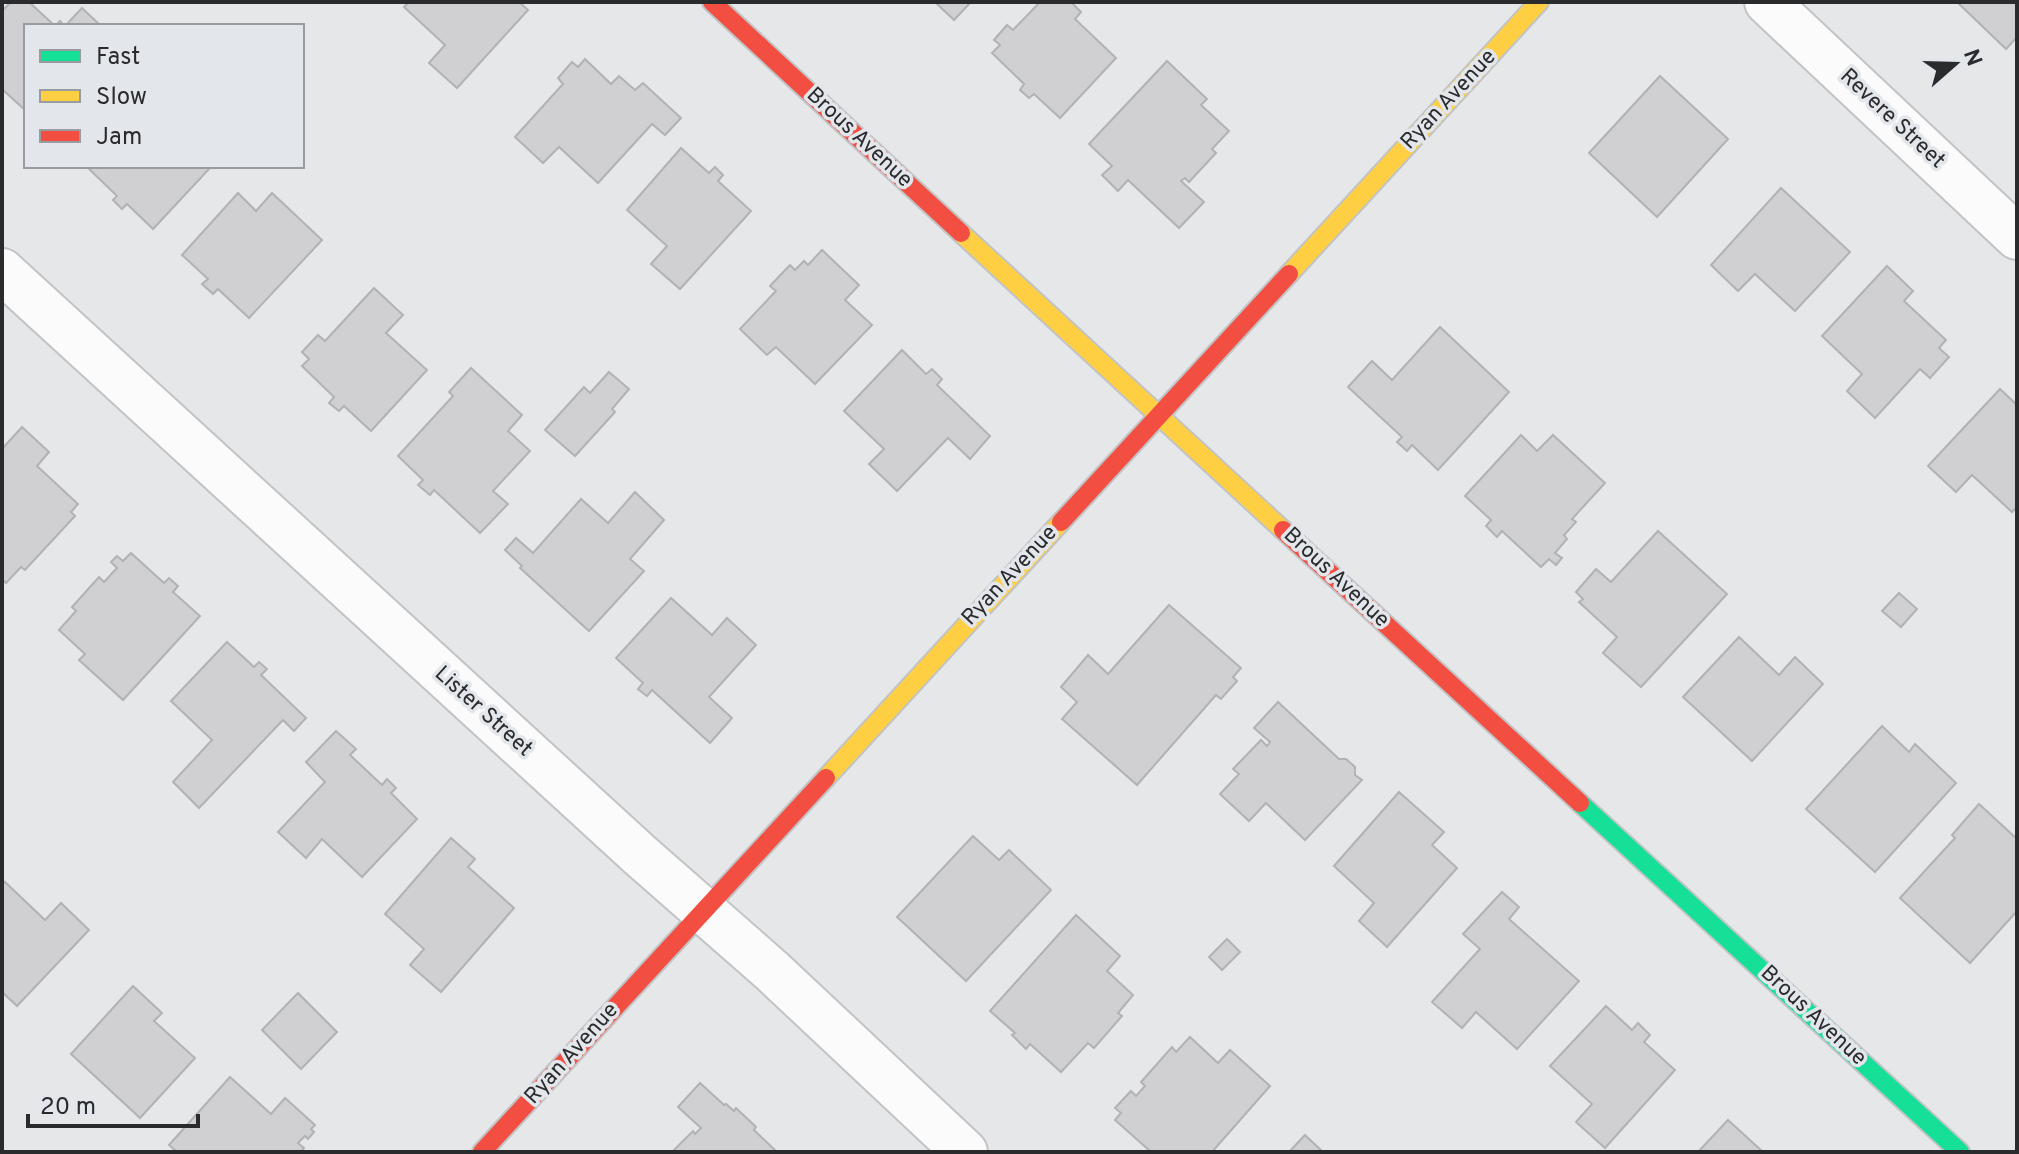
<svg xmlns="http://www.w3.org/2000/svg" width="2019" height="1154" font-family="Overpass,sans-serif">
<rect width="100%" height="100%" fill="#e5e7e9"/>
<g fill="#d0d0d2" stroke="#b1b2b3" stroke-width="2">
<path d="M11 2H29L55 26 60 21 64 26H26V111L2 89V11Z"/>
<path d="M409 2H519L528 10 457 88 429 63 445 45 404 7Z"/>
<path d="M935 2H971L954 20Z"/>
<path d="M1040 2H1071L1081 12 1075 19 1116 58 1060 118 1034 94 1029 98 1020 90 1024 84 992 53 1000 45 994 40 1007 25 1013 30Z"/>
<path d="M1957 2H2017V37L2006 49Z"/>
<path d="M82 8 101 26H65Z"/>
<path d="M585 59 611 84 619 76 635 90 643 83 681 118 665 135 652 124 598 183 559 147 543 163 515 137 563 84 558 78 572 62 578 67Z"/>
<path d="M1167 61 1207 99 1201 105 1229 131 1212 149 1216 153 1189 182 1185 178 1181 181 1204 202 1179 228 1128 180 1118 191 1102 175 1112 166 1089 144Z"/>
<path d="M1660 76 1728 139 1657 217 1589 153Z"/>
<path d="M681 148 709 173 715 167 723 175 718 181 751 211 680 289 651 264 667 246 627 210Z"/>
<path d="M86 166H206L209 169 153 229 127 204 122 209 113 200 117 196Z"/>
<path d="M1781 188 1850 252 1795 311 1755 274 1738 291 1711 265Z"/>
<path d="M238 193 256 211 272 193 322 240 249 318 218 289 213 294 202 284 208 279 182 255Z"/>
<path d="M822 250 859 285 845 300 872 325 815 384 776 347 767 355 740 329 776 291 770 286 790 265 795 270 804 261 808 265Z"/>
<path d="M1887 266 1913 291 1904 301 1946 340 1939 348 1949 357 1930 378 1920 369 1875 418 1847 391 1862 374 1822 336Z"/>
<path d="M374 288 403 315 386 333 427 370 371 431 344 406 339 411 329 403 334 397 302 366 309 359 302 352 318 335 325 341Z"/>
<path d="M1440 327 1509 392 1438 470 1412 445 1407 451 1397 442 1402 437 1348 387 1372 361 1392 380Z"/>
<path d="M902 350 926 374 932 369 942 379 937 385 990 436 970 459 948 438 897 491 869 464 884 449 844 411Z"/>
<path d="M471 368 522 415 508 431 530 451 493 491 508 504 480 533 434 490 430 495 418 485 423 480 398 456 453 396 449 392Z"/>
<path d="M609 372 629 389 612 409 615 412 575 456 545 430 584 387 590 393Z"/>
<path d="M2000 389 2017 405V507L2012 512 1972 475 1956 492 1928 466Z"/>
<path d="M22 427 49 452 37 466 78 504 71 512 75 516 25 570 21 567 6 583 2 579V449Z"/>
<path d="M1521 435 1537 451 1553 435 1605 483 1572 519 1576 522 1564 535 1567 539 1555 553 1562 558 1556 565 1549 559 1541 567 1502 531 1497 537 1486 526 1491 520 1465 496Z"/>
<path d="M635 492 664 520 630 559 644 571 589 631 520 568 522 566 505 550 516 538 533 553 581 499 608 523Z"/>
<path d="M1658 531 1727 594 1641 687 1603 653 1617 637 1579 602 1583 599 1576 592 1596 569 1611 582Z"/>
<path d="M131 553 164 583 169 578 178 586 173 592 200 616 123 700 79 660 85 654 59 630 76 611 72 607 99 577 104 582 117 568 111 562 117 556 123 561Z"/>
<path d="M1899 593 1917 609 1901 627 1882 611Z"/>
<path d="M671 598 712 635 727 618 756 645 709 697 732 718 710 743 652 690 647 696 638 689 643 683 616 658Z"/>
<path d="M1169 605 1241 668 1233 677 1237 681 1221 699 1216 695 1137 785 1062 719 1077 702 1061 687 1088 655 1108 674Z"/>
<path d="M1739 637 1779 675 1795 657 1823 684 1752 761 1683 697Z"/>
<path d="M227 642 254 667 259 662 267 669 261 675 306 718 294 731 283 720 199 808 173 782 212 740 171 701Z"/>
<path d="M1278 702 1339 759H1346L1355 767V775L1362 780 1305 840 1266 803 1249 821 1220 794 1239 774 1233 769 1261 740 1267 746 1270 742 1254 728Z"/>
<path d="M1882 726 1909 752 1915 744 1956 783 1875 872 1806 809Z"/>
<path d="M336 731 356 749 350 755 382 785 387 779 396 788 391 793 417 819 362 877 322 839 306 858 278 832 325 782 306 762Z"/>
<path d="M1399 792 1444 832 1432 845 1457 868 1387 947 1359 921 1374 903 1334 866Z"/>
<path d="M1979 804 2017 839V911L1970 963 1900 898 1955 838 1952 835Z"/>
<path d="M973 836 999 860 1009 850 1051 890 966 981 897 917Z"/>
<path d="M451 838 475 859 468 867 514 908 441 992 410 965 424 949 385 914Z"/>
<path d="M5 882 45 920 61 903 89 930 17 1006 2 992V885Z"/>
<path d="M1502 892 1519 907 1509 919 1579 981 1517 1049 1476 1012 1462 1028 1432 1002 1480 949 1463 934Z"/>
<path d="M1076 915 1120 956 1107 971 1133 995 1118 1013 1122 1016 1094 1048 1088 1043 1061 1072 1030 1044 1026 1049 1012 1035 1015 1033 990 1011Z"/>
<path d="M1227 939 1240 952 1222 970 1209 957Z"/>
<path d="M133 986 162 1013 154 1021 195 1058 140 1118 71 1054Z"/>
<path d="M298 993 337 1032 301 1069 262 1030Z"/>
<path d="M1606 1006 1632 1030 1638 1023 1650 1035 1644 1042 1675 1070 1605 1148 1576 1122 1592 1104 1550 1066Z"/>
<path d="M1190 1037 1218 1063 1230 1050 1270 1086 1212 1152H1151L1115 1120 1121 1113 1115 1108 1131 1091 1136 1096 1145 1086 1141 1082 1172 1047 1176 1052Z"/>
<path d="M230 1077 271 1114 285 1098 315 1125 311 1129 314 1132 308 1139 305 1136 298 1143 304 1148 300 1152H177L169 1145Z"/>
<path d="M700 1083 724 1105 726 1104 734 1111 736 1108 756 1127 754 1130 777 1152H672L693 1131 695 1134 701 1128 678 1107Z"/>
<path d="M1728 1120 1763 1152H1698Z"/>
<path d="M1305 1135 1323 1152H1289Z"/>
</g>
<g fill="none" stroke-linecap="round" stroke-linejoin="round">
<defs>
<g id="street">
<path d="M1767 2 2017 237"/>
<path d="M2 271 641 856 771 970 965 1152"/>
</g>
<path id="fast" d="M1580 803 1960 1152"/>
<g id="slow">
<path d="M961 233 1283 530"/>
<path d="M1289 274 1539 2"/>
<path d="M826 778 1061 522"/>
</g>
<g id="jam">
<path d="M712 2 961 233"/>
<path d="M1061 522 1289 274"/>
<path d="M1283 530 1580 803"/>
<path d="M482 1152 826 778"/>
</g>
</defs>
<use href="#street" stroke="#c1c3c5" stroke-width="48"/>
<use href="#fast" stroke="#c1c3c5" stroke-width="22"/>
<use href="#slow" stroke="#c1c3c5" stroke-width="22"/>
<use href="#jam" stroke="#c1c3c5" stroke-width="22"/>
<use href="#street" stroke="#fbfbfc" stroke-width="44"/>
<use href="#fast" stroke="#16e098" stroke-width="18"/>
<use href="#slow" stroke="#ffcf43" stroke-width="18"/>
<use href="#jam" stroke="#f24e42" stroke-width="18"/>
</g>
<g text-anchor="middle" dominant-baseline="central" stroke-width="7" stroke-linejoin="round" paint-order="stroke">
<g font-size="22" fill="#2a2b2d" stroke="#e3e6eb">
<text transform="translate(1449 100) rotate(-47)">Ryan Avenue</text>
<text transform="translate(1892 119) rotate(43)">Revere Street</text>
<text transform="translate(859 138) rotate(43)">Brous Avenue</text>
<text transform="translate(1010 576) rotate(-47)">Ryan Avenue</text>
<text transform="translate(1336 578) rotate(43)">Brous Avenue</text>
<text transform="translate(483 712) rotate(42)">Lister Street</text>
<text transform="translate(1813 1016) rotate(43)">Brous Avenue</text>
<text transform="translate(572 1054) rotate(-48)">Ryan Avenue</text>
</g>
</g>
<rect width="2019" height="1154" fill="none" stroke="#2a2b2d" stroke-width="8"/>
<rect x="24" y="24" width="280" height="144" fill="#e3e6eb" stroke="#999b9f" stroke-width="2"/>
<rect x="40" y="50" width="40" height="12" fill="#16e098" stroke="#999b9f" stroke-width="2"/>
<text x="96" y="64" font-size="24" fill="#2a2b2d">Fast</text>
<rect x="40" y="90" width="40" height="12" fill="#ffcf43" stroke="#999b9f" stroke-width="2"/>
<text x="96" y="104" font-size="24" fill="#2a2b2d">Slow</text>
<rect x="40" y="130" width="40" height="12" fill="#f24e42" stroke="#999b9f" stroke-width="2"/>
<text x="96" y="144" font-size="24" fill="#2a2b2d">Jam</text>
<g transform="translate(1955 64) rotate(70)" stroke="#e3e6eb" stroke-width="6" paint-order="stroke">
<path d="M0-6L14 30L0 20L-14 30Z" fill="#2a2b2d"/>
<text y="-12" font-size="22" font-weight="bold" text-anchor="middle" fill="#2a2b2d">N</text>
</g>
<path d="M28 1114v12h170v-12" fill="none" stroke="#2a2b2d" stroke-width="4"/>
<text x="40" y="1114" font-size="24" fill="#2a2b2d" stroke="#e3e6eb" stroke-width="6" paint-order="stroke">20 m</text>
</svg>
